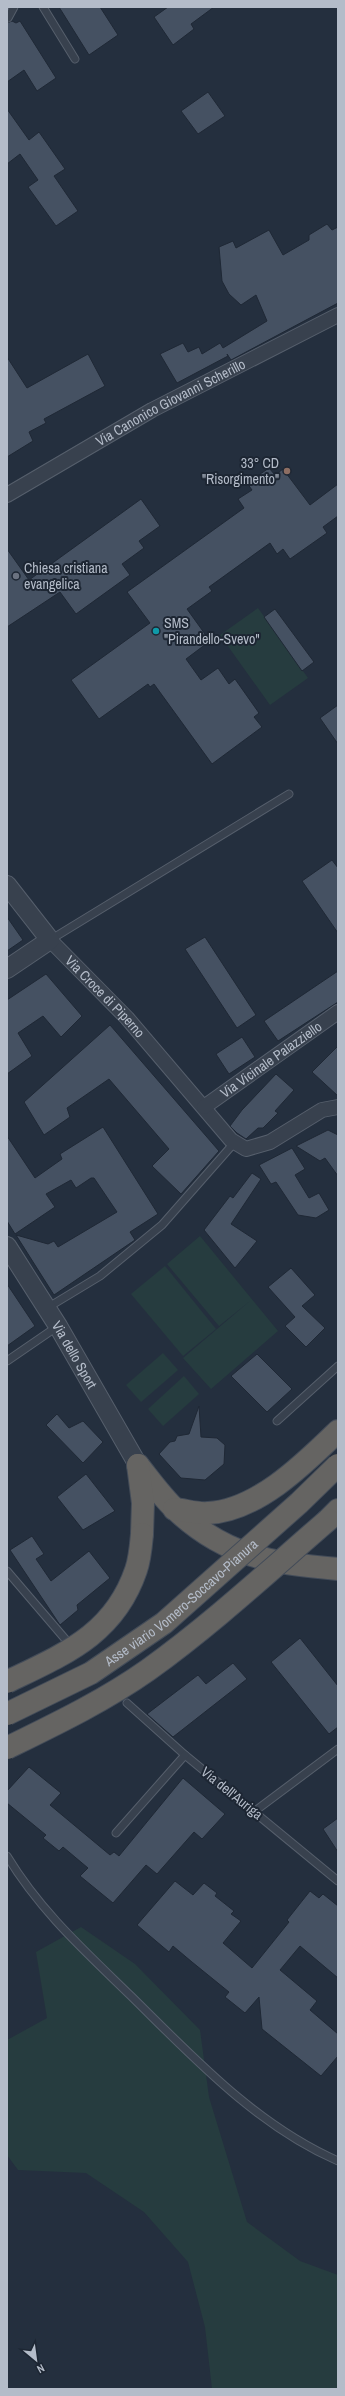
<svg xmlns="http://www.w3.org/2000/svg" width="345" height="2396" font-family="'Archivo Narrow',sans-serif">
<rect width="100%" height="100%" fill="#242f3e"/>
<g fill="#263c3f">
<path d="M258 608 308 678 270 705 220 635Z"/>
<path d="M200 1236 278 1331 211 1389 183 1358 250 1301 219 1326 167 1264Z"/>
<path d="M165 1266 216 1329 183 1356 131 1294Z"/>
<path d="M163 1353 178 1370 141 1402 126 1385Z"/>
<path d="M184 1376 199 1394 163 1426 148 1409Z"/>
<path d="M81 1927 135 1964 200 2030 209 2097 247 2222 300 2261 338 2275V2389H212L205 2327 188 2262 144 2212 86 2173 18 2170 7 2155V2040L47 2018 36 1952Z"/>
</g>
<g fill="#455162" stroke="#1f2835">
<path d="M59 7H100L118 35 89 55Z"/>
<path d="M168 7H214L191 24 194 29 173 45 154 17Z"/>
<path d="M12 21 16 23 20 21 56 78 37 91 24 70 7 82V23Z"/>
<path d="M208 92 225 116 198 134 181 111Z"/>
<path d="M7 109 29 140 39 132 65 169 54 176 78 211 56 226 28 187 38 180 20 154 7 164Z"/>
<path d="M327 224 332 230 338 227V303L231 360 227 354 228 356 177 383 160 354 183 343 188 352 199 347 202 354 220 343 223 348 267 321 256 295 241 305 229 294 222 281 219 247 233 241 236 248 269 230 283 255 309 240V235Z"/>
<path d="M88 354 105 386 44 419 46 423 29 432 33 441 7 457V357L27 388Z"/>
<path d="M269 468 275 475 283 469 310 505 338 484V516L323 527 327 533 290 559 283 549 277 554 270 543 209 587 212 591 187 609 210 641 186 659 201 680 218 668 229 684 235 679 259 713 254 717 262 727 212 764 154 684 150 687 148 684 99 719 71 680 150 623 127 592 244 508 238 499 252 490 247 483Z"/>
<path d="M141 499 160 526 139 541 144 548 122 564 130 575 76 614 60 592 7 627V549L29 580Z"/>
<path d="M275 609 314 662 302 671 264 617Z"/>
<path d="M338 705V744L320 718Z"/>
<path d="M332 860 338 868V933L302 881Z"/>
<path d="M7 917 23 940 7 951Z"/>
<path d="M205 937 256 1015 237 1028 185 949Z"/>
<path d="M338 971V1002L278 1041 264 1021Z"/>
<path d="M46 974 82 1016 61 1037 43 1016 18 1033 32 1056 7 1074V1000Z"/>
<path d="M110 1025 219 1151 181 1194 152 1166 169 1149 109 1079 67 1108 70 1117 44 1135 24 1102Z"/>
<path d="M242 1037 255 1057 229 1074 216 1054Z"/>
<path d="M338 1046V1096L312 1072Z"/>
<path d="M276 1074 294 1090 275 1111 278 1113 263 1128H258L246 1139 237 1133 230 1126 242 1110Z"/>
<path d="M103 1127 158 1214 130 1232 135 1240 54 1295 16 1235 48 1244 54 1241 58 1247 117 1212 94 1178H91L76 1188 71 1180 46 1194 55 1207 15 1234 7 1221V1136L35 1178 62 1159 60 1154Z"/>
<path d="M328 1130 338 1135V1176L325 1158 320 1161 296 1146Z"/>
<path d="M292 1148 305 1169 295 1175 309 1198 319 1193 329 1210 316 1218 298 1215 276 1182 271 1184 259 1165Z"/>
<path d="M252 1173 261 1179 231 1224 257 1241 235 1268 204 1230 230 1196 233 1198Z"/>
<path d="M291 1268 315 1295 302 1306 325 1328 306 1347 285 1326 295 1317 268 1287Z"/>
<path d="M7 1284 35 1326 7 1346Z"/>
<path d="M257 1354 292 1389 267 1412 231 1376Z"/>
<path d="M199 1406 201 1437 217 1438 225 1445 224 1464 205 1480 181 1478 159 1454 170 1442 175 1441 177 1436 189 1434Z"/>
<path d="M57 1414 69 1428 83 1421 103 1442 83 1463 46 1425Z"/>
<path d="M86 1474 115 1511 83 1530 57 1497Z"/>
<path d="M32 1536 44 1554 36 1559 51 1581 89 1551 110 1578 77 1605 78 1610 60 1625 10 1550Z"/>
<path d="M300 1638 338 1686V1727L329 1734 271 1662Z"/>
<path d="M233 1663 247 1679 173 1737 147 1714 198 1675 206 1684Z"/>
<path d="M29 1767 61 1793 50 1805 110 1855 114 1852 119 1856 183 1778 225 1814 202 1839 194 1832 157 1874 146 1865 113 1903 80 1876 88 1868 63 1847 59 1851 43 1838 46 1835 7 1803V1791Z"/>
<path d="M338 1818V1852L323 1829Z"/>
<path d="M175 1881 193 1895 204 1883 217 1893 215 1896 234 1911 231 1914 241 1921 223 1943 252 1968 289 1922 287 1920 310 1891 319 1898 323 1894 338 1906V1978L300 1946 280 1970 317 2001 310 2010 338 2034V2056L321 2076 262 2029 259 1997 245 2013 225 1997 229 1992 192 1962 173 1946 169 1952 137 1925Z"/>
</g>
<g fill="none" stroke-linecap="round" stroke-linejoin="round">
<defs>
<g id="service">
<path d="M43 7 75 59"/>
<path d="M8 18 14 7"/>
<path d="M50 940 289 794"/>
<path d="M47 1308 100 1276 162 1225 235 1142"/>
<path d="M7 1361 58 1326"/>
<path d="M277 1421 338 1366"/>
<path d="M7 1571 66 1640"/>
<path d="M127 1703 185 1755 338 1881"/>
<path d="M255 1811 338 1749"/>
<path d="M116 1833 185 1755"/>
<path d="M7 1856C41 1912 85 1951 131 1996 194 2058 256 2125 338 2161"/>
</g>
<g id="minor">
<path id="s1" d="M7 495 152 410 338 315"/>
<path id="s2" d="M50 940 127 1018 231 1140 246 1149 270 1142 322 1110 338 1107"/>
<path id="s3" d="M204 1107 338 1012"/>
</g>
<g id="tertiary">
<path d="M7 885 50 940 7 969"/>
<path id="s4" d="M7 1246 58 1326 138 1465"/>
</g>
<g id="trunk">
<path d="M138 1465C150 1480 162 1497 176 1510 226 1557 272 1563 338 1569"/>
<path d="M138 1465 143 1503 142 1534"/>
<path d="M174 1509C185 1510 197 1514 208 1513 257 1511 305 1463 338 1431"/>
<path d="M328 1520 338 1510"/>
</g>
</defs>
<use href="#service" stroke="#565f6c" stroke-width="9"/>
<use href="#minor" stroke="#565f6c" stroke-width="16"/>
<use href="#tertiary" stroke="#565f6c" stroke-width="20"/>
<use href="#trunk" stroke="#434c59" stroke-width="24"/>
<use href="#service" stroke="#38414e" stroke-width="7"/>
<use href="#minor" stroke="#38414e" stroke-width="14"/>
<use href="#tertiary" stroke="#38414e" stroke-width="18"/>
<use href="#trunk" stroke="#656462" stroke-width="22"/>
<defs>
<g id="trunk-bridge">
<path d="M7 1682C64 1654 114 1635 136 1570 140 1559 141 1545 142 1534"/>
<path id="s5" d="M7 1714 91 1673 164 1623 299 1503 338 1465"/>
<path d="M7 1748C56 1724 104 1701 148 1670 212 1624 269 1571 328 1520"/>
</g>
</defs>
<use href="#trunk-bridge" stroke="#434c59" stroke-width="24" stroke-linecap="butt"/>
<use href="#trunk-bridge" stroke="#656462" stroke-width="22"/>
</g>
<circle fill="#8d6e63" stroke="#1d2633" stroke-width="1.5" cx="287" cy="471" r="4"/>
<circle fill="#6b7280" stroke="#1d2633" stroke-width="1.5" cx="16" cy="576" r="4"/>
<circle fill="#0f9aa8" stroke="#1d2633" stroke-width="1.5" cx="156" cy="631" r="4"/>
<g text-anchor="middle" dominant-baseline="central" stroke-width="4" stroke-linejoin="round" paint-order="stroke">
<g font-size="14" fill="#b4bcc9" stroke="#1d2633">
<text stroke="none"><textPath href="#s1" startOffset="188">Via Canonico Giovanni Scherillo</textPath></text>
<text stroke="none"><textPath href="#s2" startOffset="79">Via Croce di Piperno</textPath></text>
<text stroke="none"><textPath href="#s3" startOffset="82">Via Vicinale Palazziello</textPath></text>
<text stroke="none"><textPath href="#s4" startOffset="128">Via dello Sport</textPath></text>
<text stroke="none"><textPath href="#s5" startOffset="208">Asse viario Vomero-Soccavo-Pianura</textPath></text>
<text transform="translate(232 1793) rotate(39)">Via dell'Auriga</text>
</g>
<g font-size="14" fill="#b4bcc9" stroke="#1d2633" text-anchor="start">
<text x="279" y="463" text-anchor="end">33° CD<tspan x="279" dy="16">"Risorgimento"</tspan></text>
<text x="24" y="568">Chiesa cristiana<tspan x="24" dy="16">evangelica</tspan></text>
<text x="164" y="623">SMS<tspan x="164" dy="16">"Pirandello-Svevo"</tspan></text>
</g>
</g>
<rect width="345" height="2396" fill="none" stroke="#b4bcc9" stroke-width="16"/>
<g transform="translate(36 2360) rotate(151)" stroke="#1d2633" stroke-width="3" paint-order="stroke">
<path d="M0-3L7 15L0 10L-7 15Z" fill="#b4bcc9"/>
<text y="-6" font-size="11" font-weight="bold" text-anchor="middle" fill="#b4bcc9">N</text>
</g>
</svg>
